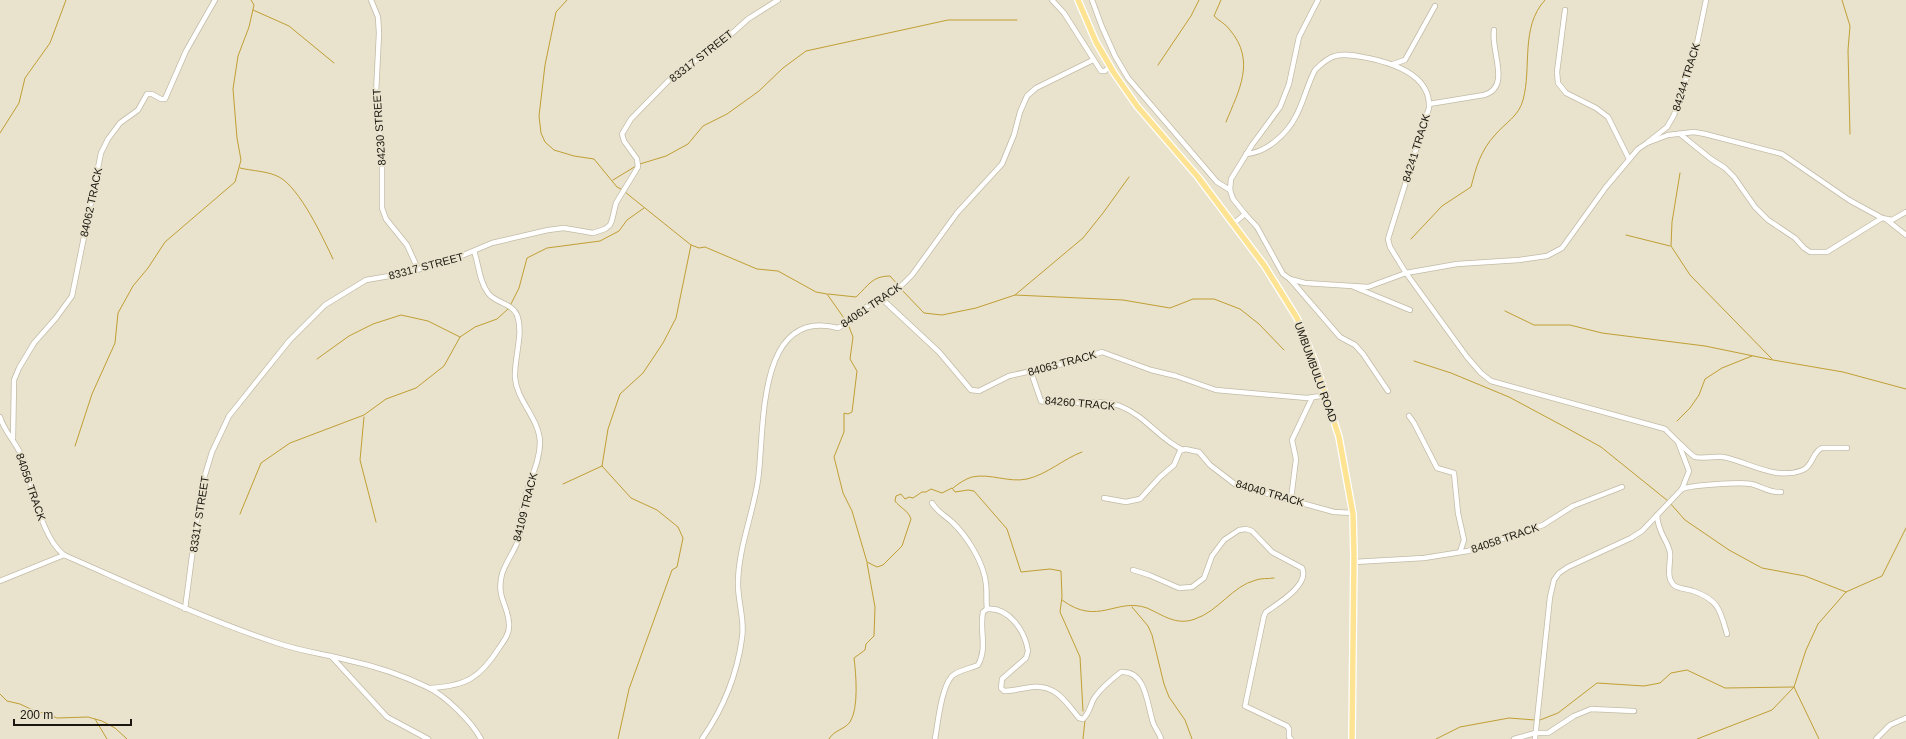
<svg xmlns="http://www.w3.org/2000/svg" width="1906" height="739" font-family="Helvetica,sans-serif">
<rect width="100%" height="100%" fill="#e9e2cd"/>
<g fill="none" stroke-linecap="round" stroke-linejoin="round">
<g stroke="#c09f34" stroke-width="1">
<path d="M567 0 556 12 545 65 539 116 541 133 545 142 554 150 574 156 594 159 617 187 623 190"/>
<path d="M1221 0 1214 16C1219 21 1226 24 1230 30 1256 61 1239 90 1226 122"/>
<path d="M1842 0 1850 26 1848 50 1850 134"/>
<path d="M253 10 289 26 334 63"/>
<path d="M1158 65 1191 16 1199 0"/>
<path d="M0 133 19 103 25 78 50 43 66 0"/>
<path d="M640 164 666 156 688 144 703 126 727 114 759 91 783 68 806 51 948 20H1017"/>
<path d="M240 168C252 171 268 171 279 177 300 188 323 238 333 259"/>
<path d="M1680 173 1672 222 1671 246 1690 275 1772 359"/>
<path d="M613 180 636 166"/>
<path d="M625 192 691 245 699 248 705 247 757 269 778 271 816 292 827 294 846 321"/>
<path d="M1626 235 1670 246"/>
<path d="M1411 239 1442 206 1471 187C1476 167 1481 150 1495 135 1505 123 1519 116 1523 100 1532 67 1520 27 1545 0"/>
<path d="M900 288 924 313 942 315 976 308 1015 295 1123 300 1170 308 1193 299H1214L1240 309 1259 324 1284 350"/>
<path d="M828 294 856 297C869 285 872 276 890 276L899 286"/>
<path d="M1015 295 1083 238 1103 213 1129 177"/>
<path d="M510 306 519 288 527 258 547 248 600 241 619 231 627 220 644 208"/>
<path d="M1505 311 1534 325H1570L1602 333 1705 346 1773 360 1843 372 1906 389"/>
<path d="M848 324 853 337 850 359 857 371 852 412 848 414 844 413V432L834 457 843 493 852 511 867 562 877 567 883 565 902 546 911 519C908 510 900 508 895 501L896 496 901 494 905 499 909 497 913 498 922 492H926L931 489 942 493 952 488 955 492 968 490 974 491 1007 529 1021 572 1050 569 1061 571 1062 597 1060 612 1080 657 1083 711"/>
<path d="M317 359 349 336 373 324 401 315 428 321 460 337"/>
<path d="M1414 361 1451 373 1509 397 1565 427 1601 447 1668 501"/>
<path d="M364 417 360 460 376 522"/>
<path d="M1677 421 1690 408 1699 395 1705 379 1722 368 1752 356"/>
<path d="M75 446 92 394 115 343 118 313 133 286 148 268 165 242 235 182 241 160 237 138 233 89 238 56 249 27 254 5 251 0"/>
<path d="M563 484 602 466"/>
<path d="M953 488C958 484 965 479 972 477 990 473 1009 483 1027 479 1048 474 1063 459 1082 452"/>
<path d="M1670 503 1685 520 1729 550 1762 568 1805 576 1846 592"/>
<path d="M240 514 261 463 290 443 364 415 386 399 416 388 444 366 460 337 475 327 497 319 508 309"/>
<path d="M1062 600C1098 627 1116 597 1147 608 1163 615 1176 626 1195 619 1219 611 1232 586 1256 580 1261 578 1268 579 1274 578"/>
<path d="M1132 607 1148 626 1152 635 1164 684 1169 697 1185 720 1192 739"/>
<path d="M0 694 7 701 20 704 37 712 45 713 57 718 88 717 102 721 115 728 127 739"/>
<path d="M95 719 107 739"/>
<path d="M1540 720 1558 713 1597 683 1644 686 1660 683 1671 673 1687 670 1725 688 1794 687 1819 739"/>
<path d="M618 739 629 689 672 570 677 567 683 538 678 527 657 510 631 498 602 466 608 429 620 394 643 373 663 343 676 318 691 245"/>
<path d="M829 739C834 730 844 730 850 722 859 708 856 674 854 658L865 650 866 644 874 636 875 607 867 563"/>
<path d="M1083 739 1085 720"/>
<path d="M1436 739 1460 727 1509 718 1535 720"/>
<path d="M1697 739 1772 710 1794 687 1806 650 1818 624 1846 592 1882 576 1906 528"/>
</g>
<defs>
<g id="minor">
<path d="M371 0 378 17 379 33 376 94 382 151V208L386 219 407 245 418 269"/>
<path d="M1052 0 1064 13 1101 71H1105L1110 66"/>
<path d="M1092 0 1102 27 1115 56 1128 78 1217 182 1230 190"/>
<path d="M1565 10 1557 72 1558 83 1566 93 1596 108 1608 117 1629 159"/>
<path d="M1393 64 1405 60 1435 6"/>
<path d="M1429 104 1484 95C1512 87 1490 50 1494 30"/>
<path d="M1680 134 1711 159 1725 168 1734 177 1755 207 1768 220 1795 238 1804 248 1810 252H1827L1882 218"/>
<path d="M1648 142 1667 127 1674 115 1695 53 1706 0"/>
<path d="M1246 154C1266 153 1287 134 1296 116 1304 101 1307 85 1315 70 1320 65 1327 58 1335 56 1345 53 1358 56 1368 58 1392 63 1431 75 1429 108L1388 239 1390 247 1406 273 1467 357 1481 373 1491 381 1665 429 1678 442 1689 471 1682 489 1642 531 1631 538 1568 567 1559 573 1554 580 1550 597 1535 739"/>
<path d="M1245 214 1257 227 1283 274 1290 279 1305 283 1368 287 1406 273 1457 264 1519 260 1547 256 1562 248 1606 187 1638 149 1647 143 1668 135 1694 132 1705 134 1782 154 1849 200 1882 218 1892 220 1906 212"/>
<path d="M1887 220 1906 235"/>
<path d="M1233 224 1245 214 1233 199 1230 190 1231 179 1252 145 1280 107 1289 84 1299 37 1318 0"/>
<path d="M1290 279 1340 337 1355 345 1363 354 1388 391"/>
<path d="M1354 287 1410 310"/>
<path d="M881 298 939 352 971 390 979 391 1009 376 1067 363 1102 352 1151 370 1176 376 1216 390 1307 398 1327 395"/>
<path d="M1031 372 1041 401C1066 408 1095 397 1120 406 1146 416 1159 439 1183 450"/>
<path d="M1409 416 1414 423 1437 468 1454 473 1458 513 1464 540 1460 552"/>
<path d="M0 417C4 431 15 441 21 455 33 484 40 536 64 555"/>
<path d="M13 439 14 380 19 368 34 343 56 318 72 296 101 153 108 139 120 123 138 110 147 94H152L161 99H165L186 51 215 0"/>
<path d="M1679 443C1684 447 1690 454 1695 457 1700 459 1716 456 1723 457 1749 462 1775 481 1803 470 1813 466 1812 452 1822 448H1847"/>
<path d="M1682 489C1691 485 1741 482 1751 484 1761 486 1769 493 1781 492"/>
<path d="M1104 498 1126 502 1140 499 1160 477 1174 465 1180 451 1185 449 1199 452 1210 465 1236 485 1334 512 1353 513"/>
<path d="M1291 499 1296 459 1292 440 1312 398"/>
<path d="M932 503C938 513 945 515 952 522 967 536 984 563 986 584 987 592 986 601 987 609"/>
<path d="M1657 515C1658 534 1668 540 1670 553 1671 564 1665 578 1675 586 1680 589 1688 589 1693 591 1719 600 1720 610 1727 634"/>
<path d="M1354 562 1424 558 1468 551 1543 525 1573 506 1622 487"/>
<path d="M1133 570 1149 575 1179 588 1192 587 1204 578 1212 556 1224 540 1239 530 1246 529 1252 531 1272 552 1302 568C1310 585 1277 604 1266 612L1264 616 1245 706 1287 726 1289 729V737L1291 739"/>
<path d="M0 581 64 555C135 586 204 619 277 643 300 651 324 654 347 660 375 666 402 675 427 687 446 696 471 721 481 739"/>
<path d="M185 609 201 488 212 452 229 416 289 341 325 305 366 280 401 274 447 262 492 243 548 230 564 228 593 233 605 229 610 225 612 220 616 203 638 167 637 159 624 141 622 134 631 119 676 73 718 46 748 19 778 0"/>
<path d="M331 656 387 717 428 739"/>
<path d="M430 688C466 686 480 678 499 648 504 641 510 633 509 624 508 604 496 598 502 574 506 562 513 553 518 541 522 530 520 517 523 506 527 484 540 464 540 442 539 418 517 401 515 378 514 357 524 334 517 315 512 303 495 303 488 293 479 281 479 265 474 251"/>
<path d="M702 739C723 709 737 675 742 638 745 620 738 603 738 584 738 549 753 514 758 480 765 432 755 306 838 328L852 320 859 312 876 300 900 287 912 275 957 213 1002 164 1014 135 1020 112 1027 96 1036 88 1093 60"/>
<path d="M935 739C938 723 941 688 952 676 959 670 969 669 978 665 988 647 979 630 983 612L987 609C1009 607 1025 631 1028 651L1026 658 1002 679 1001 688 1004 691C1013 691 1023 688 1032 687 1055 684 1066 702 1079 718L1083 719C1090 713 1090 704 1095 697 1102 687 1112 679 1121 672 1145 670 1147 702 1152 719 1153 726 1159 732 1161 739"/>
<path d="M1514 739 1535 733H1548L1574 716 1591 709 1634 711"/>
<path d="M1876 739 1890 725 1906 718"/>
</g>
<path id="major" d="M1078 0 1096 42 1114 73 1137 106 1198 177 1264 265 1297 318 1315 362 1339 437 1353 514 1354 556 1352 739"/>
</defs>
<use href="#minor" stroke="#c2bba7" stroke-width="6"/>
<use href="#major" stroke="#fff" stroke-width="8"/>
<use href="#minor" stroke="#fff" stroke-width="4.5"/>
<use href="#major" stroke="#fee492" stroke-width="5.5"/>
</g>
<g text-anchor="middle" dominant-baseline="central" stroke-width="4" stroke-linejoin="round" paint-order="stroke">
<g font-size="11" fill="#19170f" stroke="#e9e2cd">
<text transform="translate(701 56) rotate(-38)">83317 STREET</text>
<text transform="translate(1686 77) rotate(-73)">84244 TRACK</text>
<text transform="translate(379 127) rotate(-94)">84230 STREET</text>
<text transform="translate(1416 148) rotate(-73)">84241 TRACK</text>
<text transform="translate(91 202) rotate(-78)">84062 TRACK</text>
<text transform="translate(426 266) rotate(-15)">83317 STREET</text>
<text transform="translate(871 305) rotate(-34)">84061 TRACK</text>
<text transform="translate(1062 363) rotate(-15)">84063 TRACK</text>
<text transform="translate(1316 372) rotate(70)">UMBUMBULU ROAD</text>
<text transform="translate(1080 403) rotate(5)">84260 TRACK</text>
<text transform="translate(31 487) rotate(71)">84056 TRACK</text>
<text transform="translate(1270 493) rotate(16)">84040 TRACK</text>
<text transform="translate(525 507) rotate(-76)">84109 TRACK</text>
<text transform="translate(199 514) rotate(-81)">83317 STREET</text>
<text transform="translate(1505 538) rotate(-19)">84058 TRACK</text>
</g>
</g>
<path d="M14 719v6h117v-6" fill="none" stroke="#19170f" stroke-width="2"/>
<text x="20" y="719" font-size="12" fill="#19170f" stroke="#e9e2cd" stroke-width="3" paint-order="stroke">200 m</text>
</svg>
